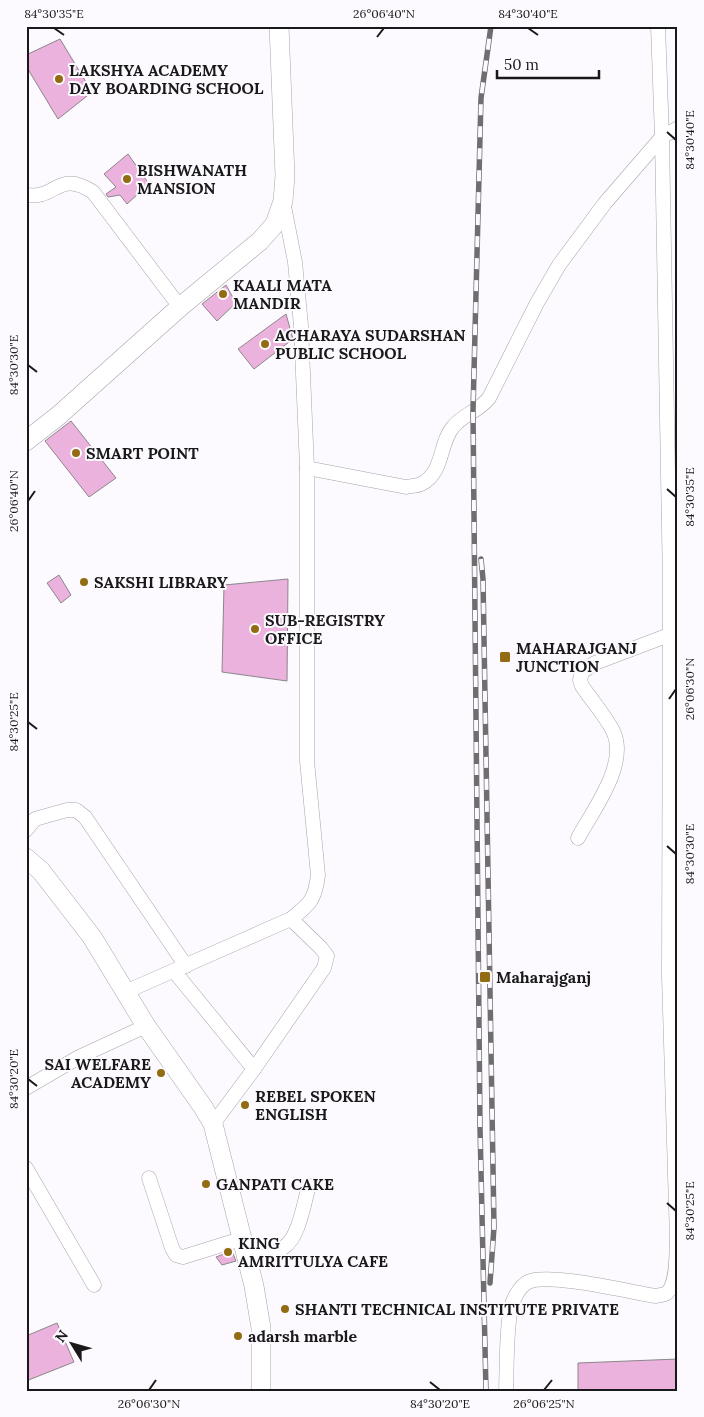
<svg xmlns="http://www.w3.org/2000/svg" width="704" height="1417" font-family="Lora,serif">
<rect width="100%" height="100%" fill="#fcfafe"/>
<g fill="#eab2dc" stroke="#8c868a">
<path d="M60 39 92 92 58 119 26 66V55Z"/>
<path d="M128 154 149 184 127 204 120 195 108 197 106 194 116 187 104 174Z"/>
<path d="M226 285 236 303 217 321 202 304Z"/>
<path d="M286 314 293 339 254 369 238 349Z"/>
<path d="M71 421 116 478 89 497 45 441Z"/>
<path d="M59 575 71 595 61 603 47 583Z"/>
<path d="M288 579 287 681 222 672 224 585Z"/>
<path d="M232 1251 236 1261 222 1265 216 1257Z"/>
<path d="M57 1323 74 1362 26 1381V1336Z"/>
<path d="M678 1359V1391H578V1363Z"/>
</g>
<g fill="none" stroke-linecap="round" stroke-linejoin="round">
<defs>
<g id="street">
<path d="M26 195C56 200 58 169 93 192L180 307"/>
<path d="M307 468 406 487C410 486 417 486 421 484 444 473 439 443 453 427 463 414 478 412 489 398L537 303 559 265 605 203 662 137 678 128"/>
<path d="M26 830 35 819 67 810H76L85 817 186 966"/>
<path d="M578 838C593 810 629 764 613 731 605 715 592 701 582 686L580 680 582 672 595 663 669 635"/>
<path d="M174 971 254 1069"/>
<path d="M125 992 291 919C310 904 315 900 318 875L307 761V468L301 326 295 262 283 201"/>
<path d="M26 1088 79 1057 146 1026"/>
<path d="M213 1124 254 1069 324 968 327 956 321 948 291 919"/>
<path d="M26 1168 94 1285"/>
<path d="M149 1178 172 1248 176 1255 183 1257 241 1239"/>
<path d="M247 1260C259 1256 274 1254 284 1247 299 1238 304 1202 309 1186"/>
<path d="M506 1391C507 1365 506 1331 511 1307 513 1299 520 1286 528 1282 548 1272 630 1292 656 1296 660 1295 664 1295 667 1293 678 1283 676 1253 677 1239L669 976 670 585 662 137 658 26"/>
</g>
<g id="secondary">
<path d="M26 441 58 416 180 307 260 241 275 224 283 201 285 176 279 26"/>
<path d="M26 858 41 871 92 937 146 1026 203 1107 213 1124 254 1286 261 1328V1391"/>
</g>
</defs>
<use href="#street" stroke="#a7a4aa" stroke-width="15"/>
<use href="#secondary" stroke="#a7a4aa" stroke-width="20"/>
<use href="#street" stroke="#fff" stroke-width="14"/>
<use href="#secondary" stroke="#fff" stroke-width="19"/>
<defs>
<g id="rail">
<path d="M481 559 483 579 494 1227 490 1283"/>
<path d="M486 1391 480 1127 473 411 481 98 491 26"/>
</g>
</defs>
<use href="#rail" stroke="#6e6d70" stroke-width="5.5"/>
<use href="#rail" stroke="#fcfafe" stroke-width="4" stroke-dasharray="11" stroke-linecap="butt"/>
</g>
<path fill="none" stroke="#19181a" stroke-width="2" d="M54 28 64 35M528 28 538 35M377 37 384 28M667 132 676 140M28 365 37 372M667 489 676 497M28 501 35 491M669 699 676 689M28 722 37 729M667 846 676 854M28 1079 37 1086M667 1203 676 1211M430 1382 440 1390M149 1390 156 1380M544 1390 552 1380"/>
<g fill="#926b13" stroke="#fcfafe" stroke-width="2">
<circle cx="59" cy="79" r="5"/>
<circle cx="127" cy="179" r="5"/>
<circle cx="223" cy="294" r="5"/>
<circle cx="265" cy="344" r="5"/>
<circle cx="76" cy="453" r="5"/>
<circle cx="84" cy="582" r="5"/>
<circle cx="255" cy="629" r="5"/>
<rect x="499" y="651" width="12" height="12" rx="2.5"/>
<rect x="479" y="971" width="12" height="12" rx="2.5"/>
<circle cx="161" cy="1073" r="5"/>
<circle cx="245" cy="1105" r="5"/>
<circle cx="206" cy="1184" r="5"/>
<circle cx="228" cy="1252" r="5"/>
<circle cx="285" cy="1309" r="5"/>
<circle cx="238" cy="1336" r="5"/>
</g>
<g text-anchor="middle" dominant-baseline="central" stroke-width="4" stroke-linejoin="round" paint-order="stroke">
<g font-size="16" font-weight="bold" fill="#19181a" stroke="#fcfafe" text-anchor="start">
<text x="69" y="70">LAKSHYA ACADEMY<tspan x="69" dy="18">DAY BOARDING SCHOOL</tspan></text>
<text x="137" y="170">BISHWANATH<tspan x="137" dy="18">MANSION</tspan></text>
<text x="233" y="285">KAALI MATA<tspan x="233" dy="18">MANDIR</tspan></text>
<text x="275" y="335">ACHARAYA SUDARSHAN<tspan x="275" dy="18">PUBLIC SCHOOL</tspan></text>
<text x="86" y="453">SMART POINT</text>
<text x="94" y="582">SAKSHI LIBRARY</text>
<text x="265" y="620">SUB-REGISTRY<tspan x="265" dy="18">OFFICE</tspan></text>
<text x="516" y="648">MAHARAJGANJ<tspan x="516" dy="18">JUNCTION</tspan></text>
<text x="496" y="977">Maharajganj</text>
<text x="151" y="1064" text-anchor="end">SAI WELFARE<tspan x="151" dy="18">ACADEMY</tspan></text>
<text x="255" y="1096">REBEL SPOKEN<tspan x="255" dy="18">ENGLISH</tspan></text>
<text x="216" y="1184">GANPATI CAKE</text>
<text x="238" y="1243">KING<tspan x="238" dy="18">AMRITTULYA CAFE</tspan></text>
<text x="295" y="1309">SHANTI TECHNICAL INSTITUTE PRIVATE</text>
<text x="248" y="1336">adarsh marble</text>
</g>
</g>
<rect width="704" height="1417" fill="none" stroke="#fcfafe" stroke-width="55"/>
<g transform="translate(72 1344) rotate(307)" stroke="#fcfafe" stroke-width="4" paint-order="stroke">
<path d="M0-4L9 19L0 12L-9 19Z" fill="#19181a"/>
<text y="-8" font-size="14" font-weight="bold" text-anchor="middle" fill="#19181a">N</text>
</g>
<path d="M497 70v8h102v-8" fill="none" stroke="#19181a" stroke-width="2.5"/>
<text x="504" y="70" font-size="15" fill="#19181a" stroke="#fcfafe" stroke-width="4" paint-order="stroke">50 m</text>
<rect x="28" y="28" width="648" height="1362" fill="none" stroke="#19181a" stroke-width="2"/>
<g font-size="12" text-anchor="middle" fill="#19181a">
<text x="54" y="18">84°30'35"E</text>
<text x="384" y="18">26°06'40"N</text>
<text x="528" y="18">84°30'40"E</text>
<text transform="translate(690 140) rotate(-90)" y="4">84°30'40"E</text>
<text transform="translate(14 365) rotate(-90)" y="4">84°30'30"E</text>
<text transform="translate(690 497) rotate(-90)" y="4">84°30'35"E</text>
<text transform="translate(14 501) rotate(-90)" y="4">26°06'40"N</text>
<text transform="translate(690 689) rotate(-90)" y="4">26°06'30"N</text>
<text transform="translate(14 722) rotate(-90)" y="4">84°30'25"E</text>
<text transform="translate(690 854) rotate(-90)" y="4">84°30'30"E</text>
<text transform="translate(14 1079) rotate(-90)" y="4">84°30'20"E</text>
<text transform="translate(690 1211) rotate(-90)" y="4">84°30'25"E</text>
<text x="149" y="1408">26°06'30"N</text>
<text x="440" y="1408">84°30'20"E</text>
<text x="544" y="1408">26°06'25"N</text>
</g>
</svg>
